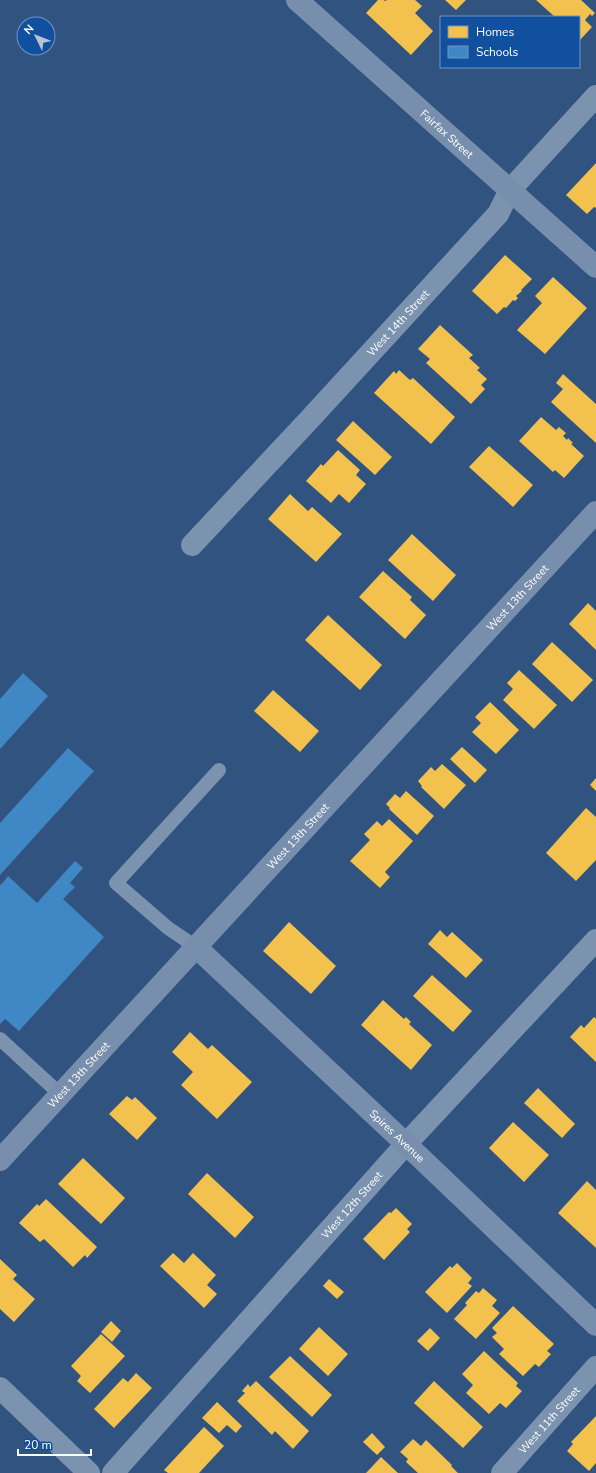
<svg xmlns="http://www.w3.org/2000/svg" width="596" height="1473" font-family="'Nunito Sans',sans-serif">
<rect width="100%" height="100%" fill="#31537f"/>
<g fill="#f2c14e">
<path d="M378 0H384L385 1 387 0H415L422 6 415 13 433 31 411 55 366 13Z"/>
<path d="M445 0H466L456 10Z"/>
<path d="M536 0H581L595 13 592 16 590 14 585 20 592 27 580 40 579 17H555Z"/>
<path d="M596 163V208L594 207 587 214 566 195Z"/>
<path d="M505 255 532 279 521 290 522 291 516 296 518 298 515 301 513 300 506 308 504 307 497 314 472 291Z"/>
<path d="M553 277 587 308 545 354 517 330 542 303 535 296Z"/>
<path d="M440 325 473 355 469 358 480 368 477 370 487 379 481 385 485 389 471 404 426 363 430 359 418 349Z"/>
<path d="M399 370 410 380 413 378 455 417 431 444 374 393 394 371 396 374Z"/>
<path d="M563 374 596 404V443L551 402 563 389 556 383Z"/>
<path d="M541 417 556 430 559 427 566 433 563 436 567 440 568 438 573 443 571 444 584 456 564 478 555 470 553 472 519 441Z"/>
<path d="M353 421 392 457 375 475 336 440Z"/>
<path d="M489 446 533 485 513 507 469 467Z"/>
<path d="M338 450 360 470 356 475 366 484 349 503 339 494 331 503 306 481 321 464 323 466Z"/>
<path d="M290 494 308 511 312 507 342 534 316 562 268 519Z"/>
<path d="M412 534 456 575 433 601 388 560Z"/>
<path d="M383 571 412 597 410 600 426 615 405 639 359 597Z"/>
<path d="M588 603 596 611V650L569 624Z"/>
<path d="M328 615 382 665 360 690 305 640Z"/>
<path d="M552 642 593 680 572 702 532 664Z"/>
<path d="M519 670 557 705 534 729 503 700 513 689 507 683Z"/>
<path d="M273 690 319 731 300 752 254 711Z"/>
<path d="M490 702 519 730 496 754 472 732 481 723 475 717Z"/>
<path d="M462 747 487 770 475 783 450 759Z"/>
<path d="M442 764 466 785 444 809 421 787 422 786 418 781 431 767 435 771Z"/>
<path d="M596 778V791L590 785Z"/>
<path d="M406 791 434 816 417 835 389 809 390 808 386 804 395 794 400 798Z"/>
<path d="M586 808 596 817V860L576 881 546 853Z"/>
<path d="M389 819 413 841 385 872 390 877 380 888 350 861 370 840 364 834 377 821 382 826Z"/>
<path d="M289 922 336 966 311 994 263 951Z"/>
<path d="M440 930 447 937 452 932 483 960 466 978 428 944Z"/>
<path d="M432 975 472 1011 453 1032 413 996Z"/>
<path d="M383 1000 404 1019 406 1017 411 1022 409 1024 432 1045 411 1070 361 1025Z"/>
<path d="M594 1017 596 1019V1062L570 1037 581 1025 584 1028Z"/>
<path d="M190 1032 208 1049 212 1045 252 1082 217 1119 181 1085 193 1072 172 1052Z"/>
<path d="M538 1088 575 1124 562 1138 524 1103Z"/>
<path d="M127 1096 132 1100 135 1097 157 1118 137 1140 109 1114Z"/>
<path d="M513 1122 549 1155 524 1182 489 1148Z"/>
<path d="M83 1158 125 1198 101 1224 58 1184Z"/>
<path d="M207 1173 254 1217 235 1238 188 1194Z"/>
<path d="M587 1181 596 1190V1248L558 1213Z"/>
<path d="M46 1199 97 1247 87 1258 85 1255 73 1267 44 1239 40 1242 19 1223 37 1204 39 1206Z"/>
<path d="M396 1208 412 1224 407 1229 410 1232 384 1260 363 1239 389 1212 391 1213Z"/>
<path d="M173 1253 184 1263 193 1253 216 1275 207 1285 217 1294 204 1308 160 1266Z"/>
<path d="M0 1259 17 1275 13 1279 35 1299 14 1322 0 1309Z"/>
<path d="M457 1263 472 1278 468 1283 472 1286 447 1313 425 1292 450 1266 452 1268Z"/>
<path d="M329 1279 344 1292 337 1299 323 1286Z"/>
<path d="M483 1288 497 1300 492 1306 500 1313 476 1339 454 1319 467 1305 465 1303 476 1291 479 1293Z"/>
<path d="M513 1306 554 1344 547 1351 551 1354 539 1367 535 1364 523 1376 499 1354 504 1349 492 1337 497 1333 492 1328Z"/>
<path d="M111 1321 121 1331 112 1342 101 1332Z"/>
<path d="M319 1327 348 1354 328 1376 299 1349Z"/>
<path d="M430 1328 440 1338 428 1351 417 1341Z"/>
<path d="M101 1334 125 1356 90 1393 77 1381 81 1376 71 1366Z"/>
<path d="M484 1351 518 1383 516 1386 522 1391 506 1408 500 1403 489 1414 466 1393 473 1385 462 1374Z"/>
<path d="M290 1356 332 1395 312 1417 269 1377Z"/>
<path d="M136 1373 152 1388 114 1428 94 1409 123 1378 128 1382Z"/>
<path d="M256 1381 309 1431 293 1449 275 1431 272 1435 237 1401 245 1393 242 1391 248 1384 250 1387Z"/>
<path d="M434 1381 483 1427 463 1448 414 1403Z"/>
<path d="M217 1402 242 1426 236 1433 227 1425 219 1433 202 1418Z"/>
<path d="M596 1416V1463L589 1471 567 1451 573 1444 571 1442Z"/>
<path d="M204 1427 224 1446 199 1473H168L164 1470Z"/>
<path d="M372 1433 385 1447 377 1455 363 1442Z"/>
<path d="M413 1439 421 1446 426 1440 452 1465 451 1466 458 1473H418L406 1462 408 1459 400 1452Z"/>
<path d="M381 1457 398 1473H366Z"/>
</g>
<g fill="#3f88c5">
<path d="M23 673 48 696 0 749V699Z"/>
<path d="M68 748 94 771 0 875V823Z"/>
<path d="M75 861 83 868 70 883 75 887 63 899 104 937 19 1031 5 1019 0 1024V884L1 885 8 876 37 903Z"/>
</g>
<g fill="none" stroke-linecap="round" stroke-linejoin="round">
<g stroke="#7c93af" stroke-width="14">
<path d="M196 947 168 928 116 883 219 770"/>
<path d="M0 1039 60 1094"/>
</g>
<g stroke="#7c93af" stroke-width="22">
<path id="s1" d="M192 545 308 421 498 214 510 190 596 96"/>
<path d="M0 1388 89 1473"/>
<path id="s2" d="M113 1473 406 1144 596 940"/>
<path id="s3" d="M502 1473 596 1367"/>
</g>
<g stroke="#788ead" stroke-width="22">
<path id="s4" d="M297 0 596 267"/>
<path id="s5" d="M196 947 406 1144 596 1325"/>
<path id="s6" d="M0 1160 596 512"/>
</g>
</g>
<g text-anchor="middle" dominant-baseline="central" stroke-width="4" stroke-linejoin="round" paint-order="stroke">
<g font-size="11" fill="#fff" stroke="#114f9f">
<text stroke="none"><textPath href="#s4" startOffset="201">Fairfax Street</textPath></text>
<text stroke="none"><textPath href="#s1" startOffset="303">West 14th Street</textPath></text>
<text stroke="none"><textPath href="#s6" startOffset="764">West 13th Street</textPath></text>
<text stroke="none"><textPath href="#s6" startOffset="440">West 13th Street</textPath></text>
<text stroke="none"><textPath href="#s6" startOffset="116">West 13th Street</textPath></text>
<text stroke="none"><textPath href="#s5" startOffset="276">Spires Avenue</textPath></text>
<text stroke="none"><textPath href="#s2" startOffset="359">West 12th Street</textPath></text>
<text stroke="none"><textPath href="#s3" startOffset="71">West 11th Street</textPath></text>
</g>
</g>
<rect x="440" y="16" width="140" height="52" fill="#114f9f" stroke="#7095c5"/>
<rect x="448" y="26" width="20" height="12" fill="#f2c14e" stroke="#7095c5"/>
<text x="476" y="36" font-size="12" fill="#ffffff">Homes</text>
<rect x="448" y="46" width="20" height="12" fill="#3f88c5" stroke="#7095c5"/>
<text x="476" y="56" font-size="12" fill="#ffffff">Schools</text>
<g transform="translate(36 36) rotate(313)"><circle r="19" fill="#114f9f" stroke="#7095c5"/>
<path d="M0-3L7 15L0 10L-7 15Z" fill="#b7c3d2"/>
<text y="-6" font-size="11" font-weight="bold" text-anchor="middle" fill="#ffffff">N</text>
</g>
<path d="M18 1449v6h73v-6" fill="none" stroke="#ffffff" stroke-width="2"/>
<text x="24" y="1449" font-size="12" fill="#ffffff" stroke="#114f9f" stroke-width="3" paint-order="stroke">20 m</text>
</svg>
